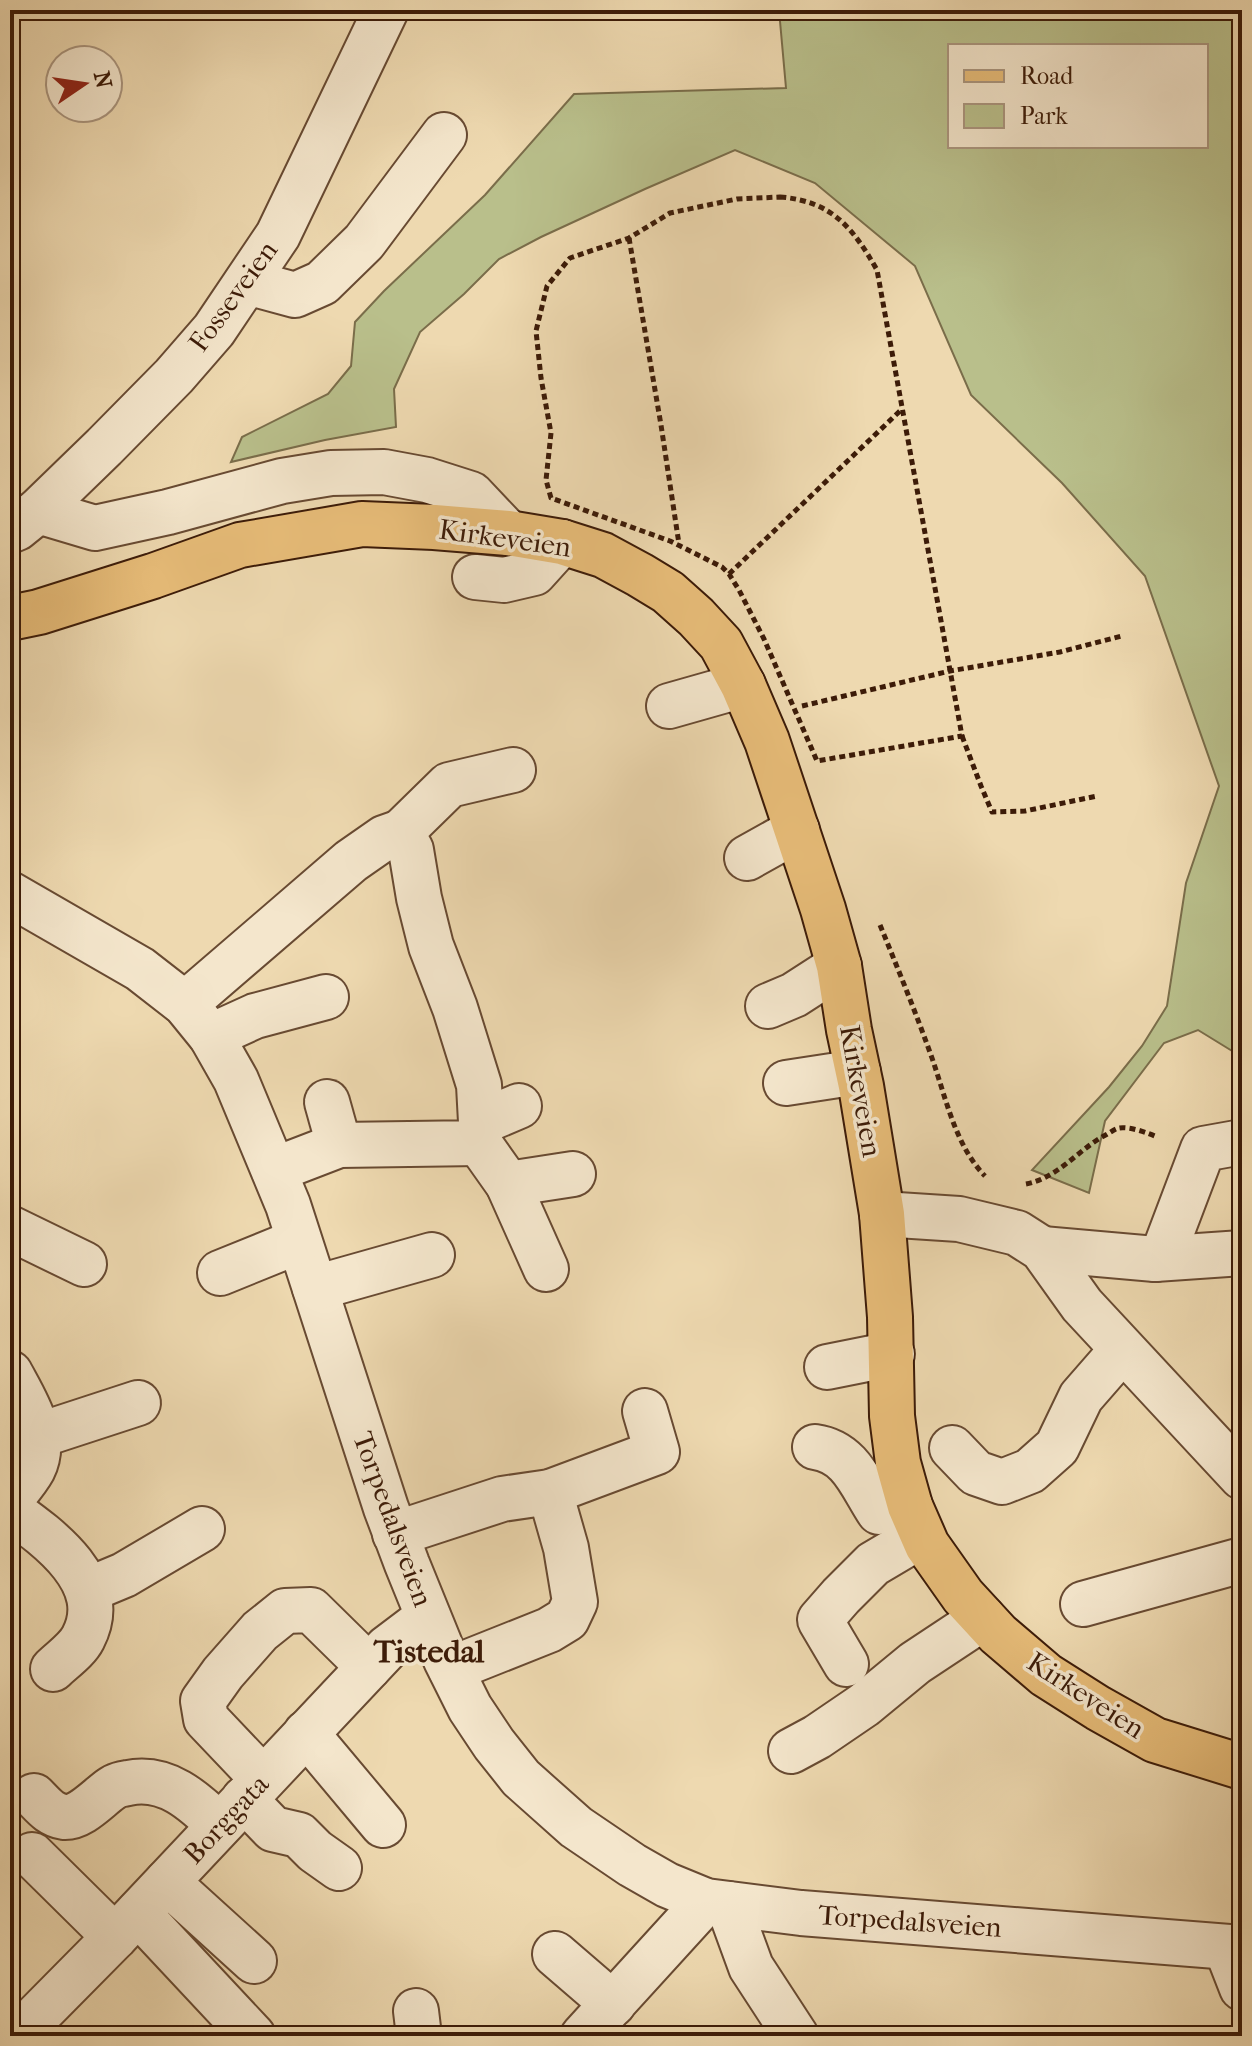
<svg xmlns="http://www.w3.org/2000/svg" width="1252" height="2046" font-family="'IM FELL French Canon',serif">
<rect width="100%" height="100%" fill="#eed9b0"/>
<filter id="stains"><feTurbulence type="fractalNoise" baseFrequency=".0025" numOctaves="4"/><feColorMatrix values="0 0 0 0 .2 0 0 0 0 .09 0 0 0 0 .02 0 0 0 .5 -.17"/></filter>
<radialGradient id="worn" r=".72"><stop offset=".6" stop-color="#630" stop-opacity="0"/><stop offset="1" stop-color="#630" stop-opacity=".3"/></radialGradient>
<path fill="#b9bf8b" stroke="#7a6d4a" stroke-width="2" fill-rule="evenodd" d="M779 10H1238L1242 21V1057L1198 1030 1164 1043 1105 1121 1089 1193 1032 1170 1109 1087 1142 1046 1167 1006 1186 883 1219 786 1145 576 1062 483 971 395 915 266 815 183 735 150 645 189 541 237 499 259 464 294 420 332 394 389 396 427 325 440 231 462 242 437 328 394 351 366 355 322 384 291 485 195 574 94 786 88ZM950 46H1206V146H950Z"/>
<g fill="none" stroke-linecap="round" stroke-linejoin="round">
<defs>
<g id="minor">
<path d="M247 282 295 295 322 283 364 242 444 135"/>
<path d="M38 511 95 528 168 512 282 481 331 473 384 472 427 480 471 494 508 533"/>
<path d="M10 531 17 528 38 511 104 447 174 376 214 330 278 235 386 10"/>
<path d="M475 577 504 580 534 573 562 542"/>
<path d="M669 706 743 685"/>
<path d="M401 832 449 785 513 770"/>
<path d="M747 858 797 830"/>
<path d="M10 894 140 969 185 1004 211 1036 236 1080 288 1205 386 1508 407 1564 446 1660 470 1708 494 1744 521 1778 576 1827 632 1865 667 1885 706 1901 801 1913 1242 1948"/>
<path d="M185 1004 351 861 384 838 401 832 411 850 419 898 431 946 455 1008 479 1085 481 1122 479 1143 339 1145 274 1170"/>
<path d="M768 1006 794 995 839 966"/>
<path d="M211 1036 255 1016 326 997"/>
<path d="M786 1083 858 1072"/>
<path d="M327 1102 339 1145"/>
<path d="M481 1122 519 1106"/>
<path d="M479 1143 508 1184 546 1269"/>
<path d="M508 1184 573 1174"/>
<path d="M882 1214 959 1219 1017 1233 1042 1249 1082 1305 1242 1477"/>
<path d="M10 1228 84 1264"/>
<path d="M1042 1249 1155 1259 1242 1253"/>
<path d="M1155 1259 1164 1252 1203 1149 1242 1142"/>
<path d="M220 1273 299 1241"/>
<path d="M315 1288 432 1255"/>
<path d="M827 1367 892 1354"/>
<path d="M10 1373C25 1401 49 1437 33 1469 27 1480 18 1490 10 1500"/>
<path d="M37 1436 138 1403"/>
<path d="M815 1447C851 1452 861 1485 879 1512L910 1506"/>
<path d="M952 1448 976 1473 1002 1482 1030 1471 1057 1447 1081 1397 1122 1350"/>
<path d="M10 1510C49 1538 112 1583 83 1638 77 1650 62 1660 53 1669"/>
<path d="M395 1534 502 1499 550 1492 657 1452 645 1411"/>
<path d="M88 1590 124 1575 202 1529"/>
<path d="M1083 1604 1242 1560"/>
<path d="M846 1664 820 1620 841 1596 873 1564 922 1535"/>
<path d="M451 1669 549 1630 567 1619 575 1602 566 1548 550 1492"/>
<path d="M306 1733 383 1825"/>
<path d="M791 1751 817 1737 864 1705 915 1663 983 1618"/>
<path d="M263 1779 206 1719 203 1701 223 1673 260 1631 285 1611 311 1610 369 1667"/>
<path d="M34 1796C43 1805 50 1815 64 1817 81 1818 98 1798 111 1789 116 1785 122 1784 128 1783 166 1775 194 1801 219 1825"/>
<path d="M244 1799 273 1829 299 1835 315 1851 339 1868"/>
<path d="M32 1855 115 1937"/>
<path d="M167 1882 254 1961"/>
<path d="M728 1904 751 1967 796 2036"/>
<path d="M138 1913 253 2036"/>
<path d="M1226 1947 1242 1988"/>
<path d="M555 1954 613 2004"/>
<path d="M416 2011 419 2036"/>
<path d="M27 2026 115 1937 387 1648 428 1617"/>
<path d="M583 2036 706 1901"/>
</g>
<path id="major" d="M10 618 39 612 153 576 240 545 362 524 434 527 508 533 562 542 603 555 640 575 668 592 696 617 721 644 743 685 767 741 823 909 839 966 849 1030 861 1086 882 1214 890 1317 892 1416 898 1463 910 1506 927 1545 963 1596 998 1634 1046 1675 1098 1708 1155 1740 1242 1767"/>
</defs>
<use href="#minor" stroke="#684a32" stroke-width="48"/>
<use href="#major" stroke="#3c1b08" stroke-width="48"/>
<g stroke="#3c1b08" stroke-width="5" stroke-dasharray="6 4" stroke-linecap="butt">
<path d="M780 197C832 201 853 228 877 270L962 736 817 761 764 639 739 590 729 574 722 567 670 541 551 498 546 480 551 433 541 378 536 331 547 286 570 258 629 238 670 213 737 199Z"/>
<path d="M629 238 661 425 679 544"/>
<path d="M729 574 901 410"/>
<path d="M802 706 950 671 1060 652 1122 636"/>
<path d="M962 736 981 786 992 812 1025 811 1097 796"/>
<path d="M880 925C898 969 916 1013 932 1058 946 1098 955 1145 985 1176"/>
<path d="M1026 1184C1057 1178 1075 1153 1102 1137 1107 1135 1114 1129 1119 1128 1129 1126 1148 1133 1157 1137"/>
</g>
<use href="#minor" stroke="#f4e6cc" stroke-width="44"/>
<use href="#major" stroke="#e7bc78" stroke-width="44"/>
</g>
<g text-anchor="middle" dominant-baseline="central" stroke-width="7" stroke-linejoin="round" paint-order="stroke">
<g font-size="28" fill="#3c1b08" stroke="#f4e6cc">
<text transform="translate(233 296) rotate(-54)">Fosseveien</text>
<text transform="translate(505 538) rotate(8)">Kirkeveien</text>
<text transform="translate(861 1091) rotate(80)">Kirkeveien</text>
<text transform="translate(393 1519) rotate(70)">Torpedalsveien</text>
<text transform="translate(1086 1695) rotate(33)">Kirkeveien</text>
<text transform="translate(226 1819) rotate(-47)">Borggata</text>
<text transform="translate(910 1921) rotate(4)">Torpedalsveien</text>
</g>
<g font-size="32" font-weight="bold" fill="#3c1b08" stroke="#f4e6cc">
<text x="429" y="1651">Tistedal</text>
</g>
</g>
<rect width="1252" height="2046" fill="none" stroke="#eed9b0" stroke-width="40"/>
<rect x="12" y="12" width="1228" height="2022" fill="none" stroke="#3c1b08" stroke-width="4"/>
<rect x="20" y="20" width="1212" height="2006" fill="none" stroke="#3c1b08" stroke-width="2"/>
<rect x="948" y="44" width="260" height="104" fill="#f4e6cc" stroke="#aa957e" stroke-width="2"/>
<rect x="964" y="70" width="40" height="12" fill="#e7bc78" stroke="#aa957e" stroke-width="2"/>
<text x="1020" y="84" font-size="24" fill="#3c1b08">Road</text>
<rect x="964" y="104" width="40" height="24" fill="#b9bf8b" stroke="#aa957e" stroke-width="2"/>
<text x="1020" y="124" font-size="24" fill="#3c1b08">Park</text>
<g transform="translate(84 84) rotate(77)"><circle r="38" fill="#f4e6cc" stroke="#aa957e" stroke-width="2"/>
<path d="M0-6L14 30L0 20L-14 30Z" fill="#8f2418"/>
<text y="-12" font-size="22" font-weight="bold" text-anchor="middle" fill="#3c1b08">N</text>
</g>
<rect width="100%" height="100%" filter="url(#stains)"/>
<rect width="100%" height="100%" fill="url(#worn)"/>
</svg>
